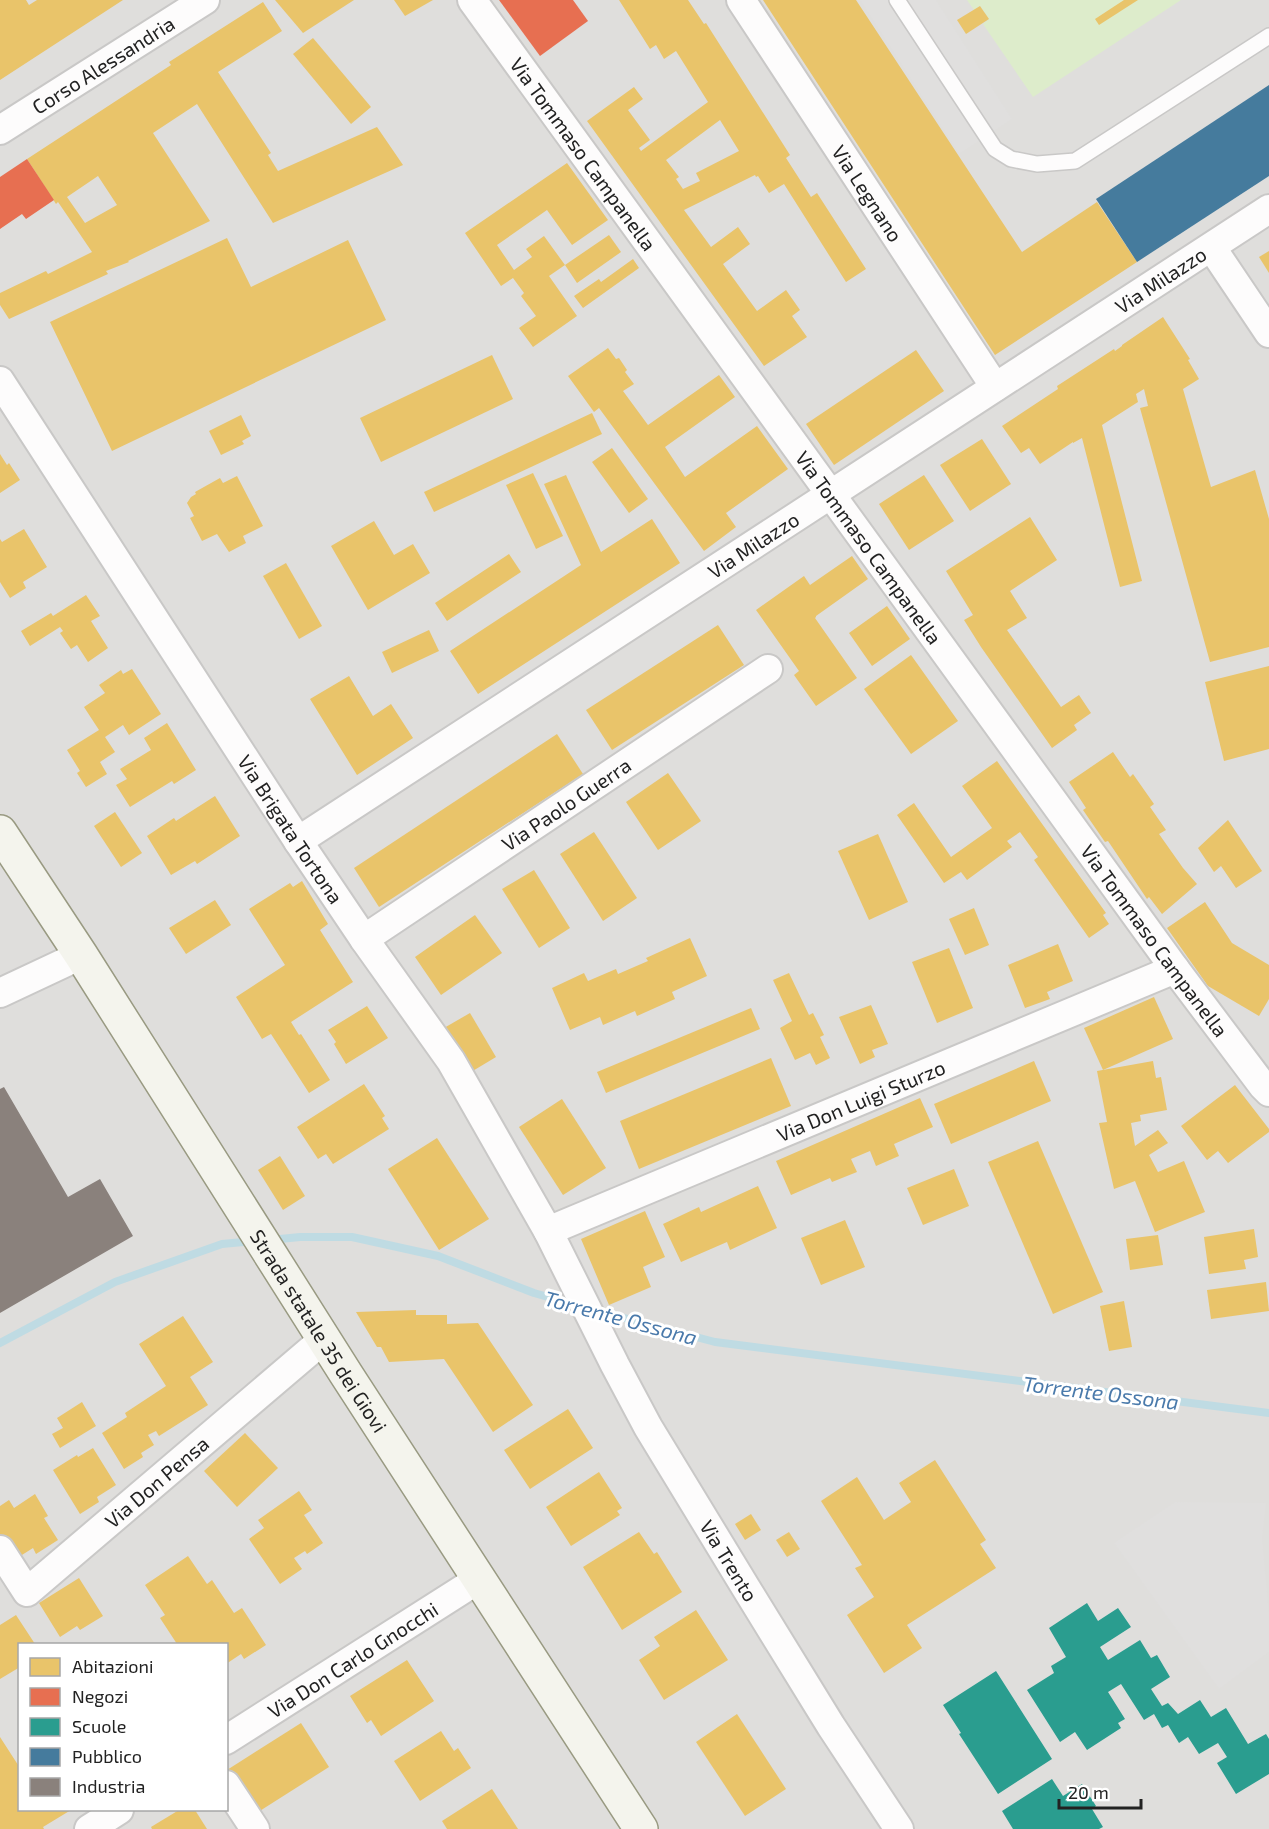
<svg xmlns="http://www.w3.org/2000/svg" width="1269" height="1829" font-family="'Exo 2',sans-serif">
<rect width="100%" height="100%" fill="#f0eeeb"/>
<path fill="#dfdedc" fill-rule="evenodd" d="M0 0H1269V1829H0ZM20 1644H226V1810H20Z"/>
<path fill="#ddeccb" d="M967 0H1181L1033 97 983 24 989 19 980 6 974 10Z"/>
<g fill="#e0dfde">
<path d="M860 0H936L1012 119 959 154Z"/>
<path d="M1175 1502 1266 1503 1262 1539 1269 1613V1652L1219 1689 1114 1543Z"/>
</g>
<g fill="#e9c46a" fill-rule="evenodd">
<path d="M0 0H26L29 5 37 0H123L0 80Z"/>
<path d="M275 0H354L303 33Z"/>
<path d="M394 0H433L405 16Z"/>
<path d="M619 0H688L704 24 706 23 790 155 786 158 811 197 817 193 866 269 846 282 784 184 769 193 758 176 756 177 755 175 684 210 711 247 738 227 750 244 723 264 757 311 786 290 800 310 792 316 807 337 764 366 587 121 634 87 643 99 628 110 650 140 639 148 641 151 708 102 676 51 664 59 656 45 650 49ZM720 120 739 151 696 173 700 181 683 189 676 179 679 177 666 160Z"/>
<path d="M763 0H856L1022 252 1097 202 1137 262 995 355Z"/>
<path d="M1124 0H1138L1099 25 1095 19Z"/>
<path d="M263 2 282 31 218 72 271 153 268 155 278 171 377 127 403 165 273 223 197 104 153 133 210 221 128 261 129 262 106 271 108 274 9 319 0 305V293L46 271 48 274 92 252 58 202 56 204 27 159 171 65 169 62ZM98 176 117 205 85 223 67 197Z"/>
<path d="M980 6 989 19 966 34 957 20Z"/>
<path d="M313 38 371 107 351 124 293 54Z"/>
<path d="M567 163 608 220 572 245 547 210 497 245 514 270 532 257 526 249 544 236 565 265 549 276 577 316 533 347 519 328 536 316 521 296 524 293 513 278 501 286 465 233Z"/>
<path d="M609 235 621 252 577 283 565 265Z"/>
<path d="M227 238 251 287 348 240 386 320 112 451 50 322Z"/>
<path d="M1269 251V273L1259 257Z"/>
<path d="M633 259 639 268 583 308 574 296 599 279 601 282Z"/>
<path d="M1163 317 1190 359 1188 360 1199 379 1183 389 1211 487 1255 470 1269 519V647L1210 662 1140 408 1148 406 1144 389 1136 394 1138 402 1102 425 1142 581 1120 587 1082 438 1073 443V442L1040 464 1029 448 1021 453 1002 426 1058 389 1057 386 1114 349 1115 351 1122 346V345Z"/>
<path d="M608 348 616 359 619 358 627 370 625 372 634 384 623 391 648 425 719 375 735 397 665 447 685 477 757 426 788 469 726 513 736 527 704 551 599 408 594 412 568 376Z"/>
<path d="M916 350 944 391 834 465 806 424Z"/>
<path d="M492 355 513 399 381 462 360 418Z"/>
<path d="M592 413 602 434 434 512 424 492Z"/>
<path d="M241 415 251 436 242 441 244 444 221 455 209 431Z"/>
<path d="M982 439 1011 484 970 511 940 465Z"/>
<path d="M612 448 648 499 629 513 592 462Z"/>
<path d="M0 454 7 465 9 463 20 480 0 493Z"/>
<path d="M533 473 563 536 536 549 506 485Z"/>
<path d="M566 475 601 552 652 519 680 563 478 694 450 651 581 565 544 484Z"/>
<path d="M924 475 954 521 909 550 879 504Z"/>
<path d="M237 476 263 526 243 536 246 543 229 552 217 534 202 541 190 518 194 516 187 503 191 497 196 494 195 492 220 478 223 483Z"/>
<path d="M1030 517 1057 560 1010 591 1027 618 1007 630 1061 707 1079 695 1091 713 1074 725 1077 730 1052 748 981 647 964 620 973 615 946 571Z"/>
<path d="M374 521 394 555 413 544 430 573 368 610 331 546Z"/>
<path d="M24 529 47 567 23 582 26 588 10 598 0 582V539L2 542Z"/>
<path d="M509 554 521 572 447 621 435 603Z"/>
<path d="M852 556 868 579 816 616V617L815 618 857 678 816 706 794 675 799 671 756 610 804 576 810 585Z"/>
<path d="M286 563 322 626 299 639 263 576Z"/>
<path d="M86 595 100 616 91 621 108 648 88 662 77 645 71 649 60 633 63 631 60 627 30 646 21 631 51 613 53 616Z"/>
<path d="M887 606 910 639 872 666 849 633Z"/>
<path d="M718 625 744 665 612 750 586 710Z"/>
<path d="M429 630 439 651 392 673 382 652Z"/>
<path d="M911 655 958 721 911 754 864 689Z"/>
<path d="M1269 666V749L1224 761 1205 682Z"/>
<path d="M132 669 161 714 129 735 123 725 105 737 115 752 100 762 107 774 86 787 77 773 80 771 67 750 99 730 84 707 105 693 99 685 121 670 123 674Z"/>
<path d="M349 676 373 716 391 704 413 738 357 775 310 699Z"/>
<path d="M167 723 196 770 174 784 172 781 130 807 116 785 127 779 120 769 151 750 144 738Z"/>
<path d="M557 734 583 774 379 907 354 868Z"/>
<path d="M1113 752 1130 777 1133 774 1154 804 1150 807 1166 830 1159 834 1183 868 1197 884 1162 914 1149 897 1147 899 1108 841 1105 842 1083 810 1086 808 1069 782Z"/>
<path d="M997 761 1106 913 1103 915 1109 924 1089 938 1034 860 1038 857 1020 832 1007 841 1012 847 967 880 961 872 944 883 897 815 914 803 951 857 992 828 962 786Z"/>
<path d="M668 773 701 821 658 850 626 802Z"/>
<path d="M215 796 240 836 197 864 195 861 171 875 147 836 174 818 176 821Z"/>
<path d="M115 812 142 853 121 867 94 826Z"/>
<path d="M1228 820 1262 871 1236 888 1221 866 1214 872 1198 848Z"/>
<path d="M594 832 637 898 603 921 560 854Z"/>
<path d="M878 834 908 902 869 920 838 851Z"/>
<path d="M534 870 570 928 539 948 502 889Z"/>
<path d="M302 881 328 924 320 930 353 982 291 1022 299 1035 301 1034 330 1080 309 1093 271 1034 262 1039 236 997 285 965 249 909 290 883 293 887Z"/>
<path d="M215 900 231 925 186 954 169 928Z"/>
<path d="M1205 902 1232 943 1269 965V999L1259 1016 1208 986 1167 928Z"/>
<path d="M974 908 989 945 965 955 949 919Z"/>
<path d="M475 915 502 953 441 995 415 957Z"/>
<path d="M690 938 707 976 672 992 675 999 637 1016 635 1011 603 1025 600 1017 570 1030 552 988 584 973 588 981 616 969 618 974 648 961 646 958Z"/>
<path d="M1058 944 1073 981 1047 992 1050 999 1025 1008 1008 965Z"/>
<path d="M949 948 973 1008 937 1023 912 962Z"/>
<path d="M789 973 809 1015 813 1013 824 1035 820 1037 830 1058 816 1065 810 1053 795 1060 780 1028 792 1021 773 980Z"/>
<path d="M1154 997 1173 1039 1103 1070 1084 1028Z"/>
<path d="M871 1005 888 1044 872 1050 875 1057 860 1064 839 1017Z"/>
<path d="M367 1006 388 1038 346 1064 334 1044 336 1042 328 1030Z"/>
<path d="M751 1008 760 1029 606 1093 597 1072Z"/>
<path d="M470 1013 496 1057 471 1072 444 1028Z"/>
<path d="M771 1058 791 1106 639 1169 620 1121Z"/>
<path d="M1034 1061 1051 1101 951 1144 934 1104Z"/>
<path d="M1153 1061 1156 1078 1161 1077 1167 1110 1140 1115 1141 1121 1131 1123 1135 1146 1158 1130 1168 1143 1149 1155 1158 1172 1184 1161 1205 1212 1155 1232 1135 1181 1114 1189 1099 1123 1107 1122 1097 1071Z"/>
<path d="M364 1084 385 1116 382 1118 389 1129 333 1164 326 1154 318 1159 297 1127Z"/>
<path d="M1235 1085 1269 1129V1132L1228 1163 1218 1151 1207 1160 1181 1126Z"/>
<path d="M920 1098 933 1127 894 1144 899 1156 876 1166 870 1151 851 1159 857 1172 832 1182 830 1178 791 1195 776 1161Z"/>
<path d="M562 1099 606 1168 563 1195 519 1127Z"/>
<path d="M437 1138 489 1219 439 1250 388 1169Z"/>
<path d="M1038 1141 1103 1292 1053 1314 988 1162Z"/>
<path d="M280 1156 305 1196 283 1210 258 1170Z"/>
<path d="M954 1169 969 1206 923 1225 907 1188Z"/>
<path d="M758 1186 777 1228 730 1250 727 1242 681 1262 663 1224 699 1207 701 1212Z"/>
<path d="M645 1211 665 1257 643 1267 651 1287 609 1305 581 1239Z"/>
<path d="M845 1220 865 1267 821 1285 801 1238Z"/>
<path d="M1254 1229 1258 1257 1244 1260 1246 1269 1209 1274 1204 1237Z"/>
<path d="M1158 1235 1163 1265 1130 1270 1126 1239Z"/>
<path d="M1266 1282 1269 1311 1211 1319 1207 1290Z"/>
<path d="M1124 1301 1132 1347 1109 1351 1100 1306Z"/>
<path d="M416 1310V1315H447V1324L478 1323 533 1405 493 1432 444 1359 389 1362 381 1347H377L356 1312Z"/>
<path d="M183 1316 213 1362 190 1377 208 1405 159 1436 156 1431 148 1435 154 1445 141 1453 143 1457 124 1469 102 1433 127 1417 125 1413 166 1386 139 1344Z"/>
<path d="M82 1402 96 1426 60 1448 52 1434 63 1428 57 1418Z"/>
<path d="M568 1409 593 1448 530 1489 504 1450Z"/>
<path d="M245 1433 278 1468 237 1507 204 1471Z"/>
<path d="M93 1448 116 1485 97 1497 99 1502 80 1514 53 1470 77 1455 78 1457Z"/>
<path d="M935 1460 986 1540 980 1544 996 1568 907 1625 922 1648 884 1673 847 1615 874 1597 855 1568 862 1565 821 1501 857 1477 884 1520 911 1502 899 1483Z"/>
<path d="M599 1472 622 1508 617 1511 620 1515 571 1546 546 1507Z"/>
<path d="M299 1491 312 1510 304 1515 323 1543 307 1554 305 1551 294 1558 302 1569 280 1584 249 1539 264 1528 258 1520Z"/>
<path d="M35 1494 48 1516 44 1518 58 1540 36 1554 33 1548 14 1560 0 1538V1506L9 1500 14 1508Z"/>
<path d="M751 1514 761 1530 745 1540 735 1524Z"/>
<path d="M639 1532 654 1554 657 1552 682 1592 622 1630 583 1567Z"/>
<path d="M789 1532 800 1549 787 1557 776 1540Z"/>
<path d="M188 1556 207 1584 212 1580 234 1613 242 1608 266 1645 244 1659 241 1654 226 1664V1644H177L160 1618 165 1615 145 1585Z"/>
<path d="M79 1578 103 1616 80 1630 77 1626 60 1637 39 1603Z"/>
<path d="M696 1610 728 1660 664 1700 639 1660 660 1646 654 1637Z"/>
<path d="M16 1615 35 1644H20V1667L0 1679V1625Z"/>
<path d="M407 1660 434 1701 381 1736 371 1720 367 1723 350 1696Z"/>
<path d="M737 1714 786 1789 745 1816 696 1742Z"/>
<path d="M301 1723 329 1767 255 1814 227 1770Z"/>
<path d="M441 1731 454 1751 458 1748 471 1768 420 1801 394 1761Z"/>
<path d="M0 1737 20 1768V1810H71L43 1827 44 1829H0Z"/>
<path d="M492 1789 518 1829H447L442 1821Z"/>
<path d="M179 1810H195L207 1829H152L151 1827Z"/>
</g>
<g fill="#e76f51">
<path d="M499 0H573L588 21 540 56Z"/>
<path d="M27 159 54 200 26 219 22 214 0 229V177Z"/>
</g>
<g fill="#2a9d8f">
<path d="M1087 1603 1098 1621 1118 1608 1131 1627 1100 1647 1108 1660 1140 1640 1151 1658 1157 1655 1170 1677 1151 1689 1162 1706 1168 1703 1178 1714 1200 1700 1211 1717 1226 1708 1248 1744 1266 1734 1269 1739V1774L1236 1794 1217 1763 1227 1757 1218 1743 1199 1754 1188 1737 1179 1743 1168 1725 1162 1728 1154 1714 1144 1720 1121 1684 1108 1692 1125 1719 1118 1723 1121 1728 1087 1750 1075 1732 1060 1742 1027 1690 1054 1673 1051 1666 1066 1657 1049 1628Z"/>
<path d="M996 1671 1052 1759 998 1794 959 1734 961 1733 943 1705Z"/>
<path d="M1052 1779 1063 1796 1082 1784 1096 1806 1092 1809 1103 1827 1099 1829H1013L1002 1811Z"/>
</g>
<path fill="#457b9d" d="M1269 85V176L1137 262 1096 199Z"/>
<path fill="#8a817c" d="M4 1087 68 1197 100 1179 133 1236 0 1313V1089Z"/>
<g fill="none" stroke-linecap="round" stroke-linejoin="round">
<g stroke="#bfdbe3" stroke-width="8">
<path d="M270 1240 300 1237H352L438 1256 534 1293 576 1305"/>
<path d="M594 1310 715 1342 1269 1413"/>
<path d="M0 1343 115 1282 222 1244 254 1241"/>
</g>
<defs>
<path id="service" d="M897 0 995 149 1011 159 1037 164 1075 161 1269 36"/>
<g id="minor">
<path id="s1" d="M472 0 1175 969 1263 1086 1269 1092"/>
<path id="s2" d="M741 0 995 387"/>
<path id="s3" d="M0 130 205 0"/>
<path d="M1212 248 1269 333"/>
<path id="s4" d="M0 381 298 841 364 939 451 1061 548 1231 615 1365 648 1427 746 1588 831 1726 899 1829"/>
<path id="s5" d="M298 841 1269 209"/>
<path id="s6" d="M364 939 768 669"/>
<path d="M0 993 81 955"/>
<path id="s7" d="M548 1231 1175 969"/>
<path id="s8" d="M0 1550 27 1592 324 1339"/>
<path id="s9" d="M226 1740 479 1579"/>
<path d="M226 1785 255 1829"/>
<path d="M89 1829 119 1810"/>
</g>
<g id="secondary">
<path id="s10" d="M0 832 81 955 346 1374 641 1829"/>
</g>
</defs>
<use href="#service" stroke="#c9c8c7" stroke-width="18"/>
<use href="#minor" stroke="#c9c8c7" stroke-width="32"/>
<use href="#secondary" stroke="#999a82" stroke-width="36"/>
<use href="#service" stroke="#fdfcfc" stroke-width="15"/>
<use href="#minor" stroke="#fdfcfc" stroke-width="28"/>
<use href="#secondary" stroke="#f4f4ed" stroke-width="33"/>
</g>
<g text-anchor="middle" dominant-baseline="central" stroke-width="6" stroke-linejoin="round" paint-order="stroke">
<g font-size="20" fill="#222" stroke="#fff">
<text stroke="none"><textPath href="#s3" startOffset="122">Corso Alessandria</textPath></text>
<text stroke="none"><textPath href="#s1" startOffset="190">Via Tommaso Campanella</textPath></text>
<text stroke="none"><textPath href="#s2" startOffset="231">Via Legnano</textPath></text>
<text stroke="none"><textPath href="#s5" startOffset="1029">Via Milazzo</textPath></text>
<text stroke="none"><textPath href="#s5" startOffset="543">Via Milazzo</textPath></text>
<text stroke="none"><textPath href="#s1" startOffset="676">Via Tommaso Campanella</textPath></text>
<text stroke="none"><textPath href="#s6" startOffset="243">Via Paolo Guerra</textPath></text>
<text stroke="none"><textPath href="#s4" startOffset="534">Via Brigata Tortona</textPath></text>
<text stroke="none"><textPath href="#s1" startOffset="1162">Via Tommaso Campanella</textPath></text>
<text stroke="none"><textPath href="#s7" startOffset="339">Via Don Luigi Sturzo</textPath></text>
<text stroke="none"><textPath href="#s10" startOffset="592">Strada statale 35 dei Giovi</textPath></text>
<text stroke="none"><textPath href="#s8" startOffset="220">Via Don Pensa</textPath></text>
<text stroke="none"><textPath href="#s4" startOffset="1388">Via Trento</textPath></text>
<text stroke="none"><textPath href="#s9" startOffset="150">Via Don Carlo Gnocchi</textPath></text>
</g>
<g font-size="21" font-style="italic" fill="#4a7aab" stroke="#fff">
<text transform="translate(621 1317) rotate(15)">Torrente Ossona</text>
<text transform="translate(1101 1392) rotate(7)">Torrente Ossona</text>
</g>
</g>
<rect x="18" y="1643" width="210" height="168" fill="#ffffff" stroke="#a7a7a7" stroke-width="1.5"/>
<rect x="30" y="1658" width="30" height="18" fill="#e9c46a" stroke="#a7a7a7" stroke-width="1.5"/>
<text x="72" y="1673" font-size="18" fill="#222222">Abitazioni</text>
<rect x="30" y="1688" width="30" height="18" fill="#e76f51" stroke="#a7a7a7" stroke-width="1.5"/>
<text x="72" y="1703" font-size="18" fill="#222222">Negozi</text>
<rect x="30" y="1718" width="30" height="18" fill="#2a9d8f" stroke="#a7a7a7" stroke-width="1.5"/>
<text x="72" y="1733" font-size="18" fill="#222222">Scuole</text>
<rect x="30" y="1748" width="30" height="18" fill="#457b9d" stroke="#a7a7a7" stroke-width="1.5"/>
<text x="72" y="1763" font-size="18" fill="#222222">Pubblico</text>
<rect x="30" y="1778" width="30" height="18" fill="#8a817c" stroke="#a7a7a7" stroke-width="1.5"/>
<text x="72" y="1793" font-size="18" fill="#222222">Industria</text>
<path d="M1059 1799v9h82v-9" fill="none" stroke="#222222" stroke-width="3"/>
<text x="1068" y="1799" font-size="18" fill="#222222" stroke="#ffffff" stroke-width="4.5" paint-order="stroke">20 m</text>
</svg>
